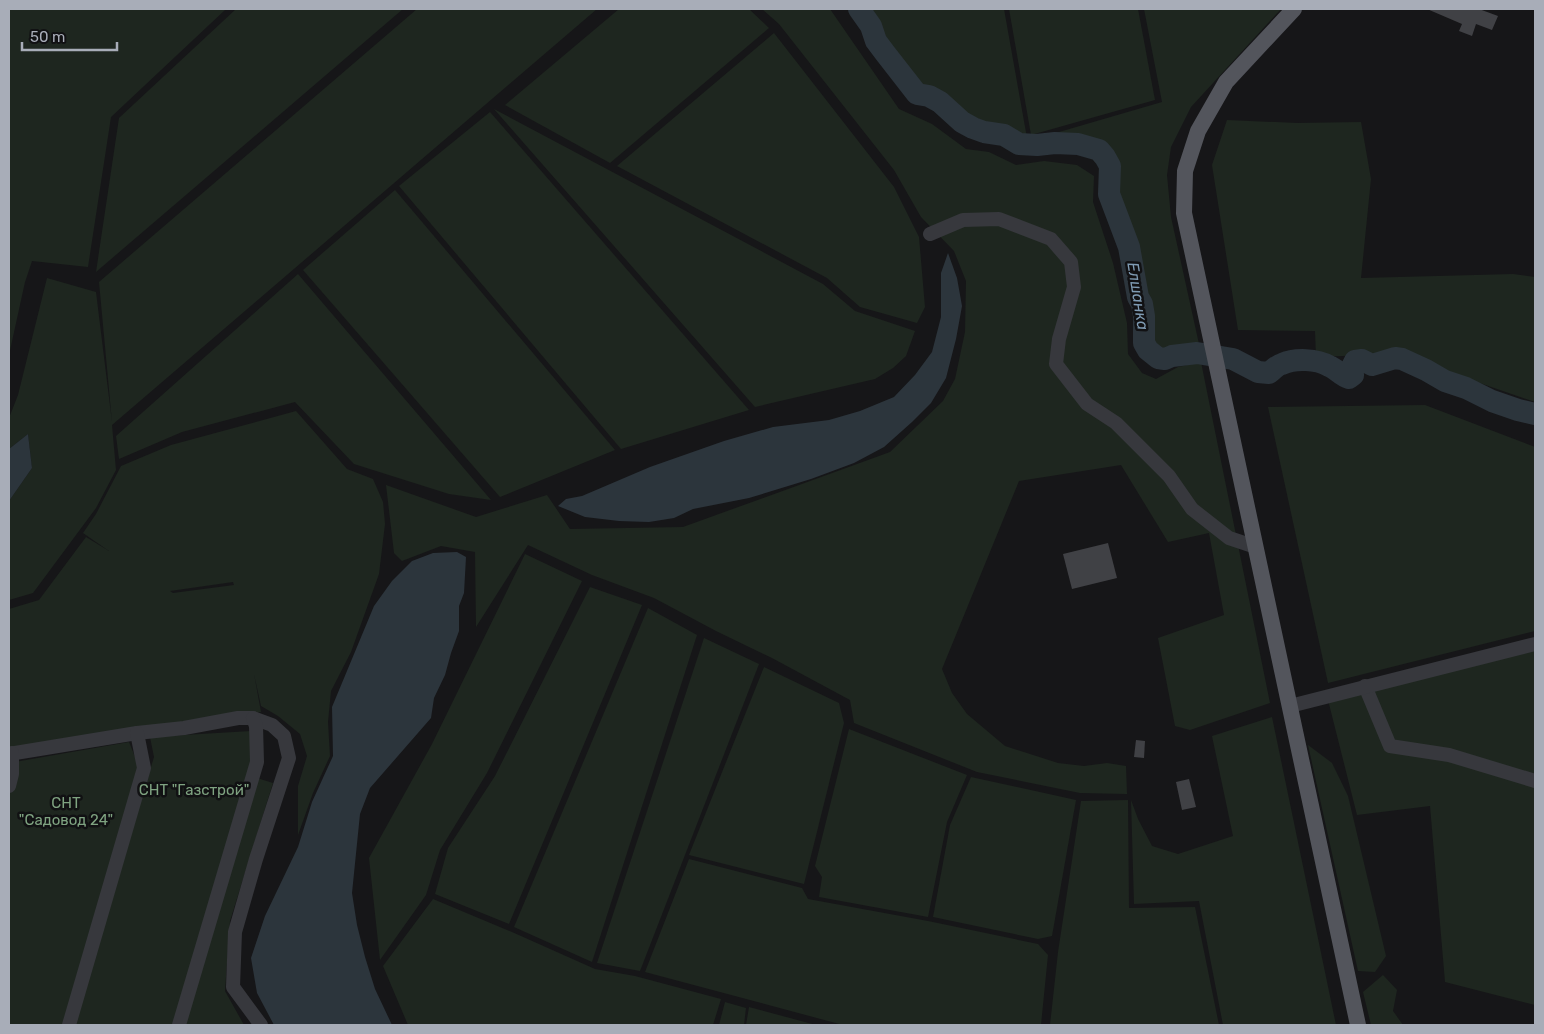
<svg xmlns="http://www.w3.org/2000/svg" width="1544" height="1034" font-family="Rubik,sans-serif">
<rect width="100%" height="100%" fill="#161618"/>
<g fill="#1e261f" fill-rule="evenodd">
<path d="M9 9H226L111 117 88 267 32 261 25 282 9 355Z"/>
<path d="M236 9H403L96 272 119 118Z"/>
<path d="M417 9H597L112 425 116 470 96 508 33 593 9 600V501L32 468 28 434 9 449V418L18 395 47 278 96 292 112 422 99 282Z"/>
<path d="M619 9H749L769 28 610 163 505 105Z"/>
<path d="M762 9H830L899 109 932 124 966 149 989 152 1016 165 1044 161 1077 165 1094 176 1093 202 1113 263 1127 323 1128 354 1142 373 1156 379 1178 367 1201 362 1270 703 1190 730 1175 726 1158 638 1224 615 1209 533 1168 542 1121 465 1019 481 942 669 952 693 967 714 1005 746 1058 763 1084 766 1107 763 1126 766 1127 794 1080 793 977 772 854 723 850 700 772 658 716 631 654 598 592 575 528 545 476 627 475 552 441 546 402 561 394 553 386 485 476 517 547 495 570 529 683 527 890 452 943 401 955 379 965 332 966 281 954 251 921 217 894 170 779 24Z"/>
<path d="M851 9H1004L1027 138 1023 151 978 134 910 97 876 54 866 30Z"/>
<path d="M1009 9H1138L1155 100 1031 135Z"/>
<path d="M1144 9H1281L1191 107 1171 147 1167 175 1171 217 1199 344 1173 353 1153 364 1142 357 1139 319 1128 262 1106 201 1108 180 1100 160 1070 150 1030 148 1035 139 1162 102Z"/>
<path d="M774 33 894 187 919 237 925 307 917 323 860 307 827 278 617 166Z"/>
<path d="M494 109 823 284 855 311 915 331 906 356 893 368 875 379 755 407Z"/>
<path d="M490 112 749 410 621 449 399 186Z"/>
<path d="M1227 120 1297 123 1361 122 1371 179 1361 278 1513 274 1535 277V402L1396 354 1316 357 1315 331 1238 330 1212 165Z"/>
<path d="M395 190 615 450 500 497 303 270Z"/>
<path d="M298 274 491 500 449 494 354 464 295 402 182 432 119 459 116 436Z"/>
<path d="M1425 405 1535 447V631L1328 683 1268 407Z"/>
<path d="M296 411 347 469 373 479 383 502 385 524 379 574 351 652 331 691 328 722 330 756 313 793 298 835V786L307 756 300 734 278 716 261 706 254 674 261 712 9 749V609L39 600 86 537 109 551 83 533 96 514 121 466 171 445ZM233 582 234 585 173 593 170 591Z"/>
<path d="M525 554 582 581 487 773 440 850 426 895 380 960 369 858 432 744Z"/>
<path d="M590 587 642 605 509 924 435 894 448 848 495 776Z"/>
<path d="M648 608 697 635 592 962 514 927Z"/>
<path d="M704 638 759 664 640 971 597 963Z"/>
<path d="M1535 647V1005L1445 982 1430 806 1357 815 1328 700Z"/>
<path d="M764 667 839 703 844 723 804 884 689 855Z"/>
<path d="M1272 717 1336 1025H1223L1199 901 1134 904 1131 800 1138 819 1152 846 1178 854 1233 836 1212 736Z"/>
<path d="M849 729 967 775 947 822 928 917 819 897 822 877 815 866Z"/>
<path d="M251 731V764L174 1025H75L154 757 150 737Z"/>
<path d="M129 742 140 769 63 1025H9V763Z"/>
<path d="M1308 745 1332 763 1348 796 1386 956 1375 972 1358 971Z"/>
<path d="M971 777 1076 800 1052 936 1038 939 933 917 950 825Z"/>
<path d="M257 778 273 783 230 921 225 991 244 1025H185Z"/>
<path d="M1128 800 1129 908 1195 907 1219 1025H1050L1058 952 1081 801Z"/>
<path d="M689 859 802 888 808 899 928 921 1038 944 1048 955 1041 1025H843L645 972Z"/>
<path d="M433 899 512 932 595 969 635 976 721 999 713 1025H408L383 966Z"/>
<path d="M1383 975 1397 990 1393 1011 1403 1025H1371L1363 992Z"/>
<path d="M725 1002 746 1008 744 1025H719Z"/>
<path d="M749 1007 816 1025H746Z"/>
</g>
<g fill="#2c353c">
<path d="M948 253 957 278 962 306 956 339 946 378 931 403 912 422 884 447 854 463 811 479 749 498 693 509 674 518 649 522 619 521 585 517 558 506 566 499 582 496 650 467 724 441 773 427 829 420 860 411 894 397 915 375 932 352 941 317V273Z"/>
<path d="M28 434 32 468 9 501V449Z"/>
<path d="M457 552 466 557 464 593 459 606V631L451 653 445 675 434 698 431 718 370 788 360 814 352 893 357 925 365 957 375 989 392 1025H274L257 993 251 958 265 916 298 847 312 802 333 756 332 707 374 606 392 581 412 561 433 553Z"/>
</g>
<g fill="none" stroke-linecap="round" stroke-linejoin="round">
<path stroke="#2c353c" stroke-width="22" d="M859 9 871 26 876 41 885 53 917 94 929 96 940 102 962 122 973 128 984 132 1004 135 1019 144 1037 145 1055 143 1078 144 1099 150 1105 157 1110 166 1109 194 1129 247 1138 297 1142 304 1144 316V343L1148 350 1158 358 1165 359 1172 356 1197 353 1233 359 1258 372 1269 373C1273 370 1277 365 1282 364 1295 358 1317 359 1329 366 1337 369 1341 376 1349 378L1353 375 1352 367 1355 361 1362 360 1372 365 1395 358 1402 359 1426 370 1445 381 1466 388 1492 401 1518 410 1535 414"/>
</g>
<g fill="#404145">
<path d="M1427 9H1479L1498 16 1492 30 1476 24 1472 36 1459 31 1462 24Z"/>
<path d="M1108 543 1117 578 1072 589 1063 554Z"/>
<path d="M1136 740 1145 741 1144 758 1134 757Z"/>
<path d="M1189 779 1196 807 1182 810 1176 782Z"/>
</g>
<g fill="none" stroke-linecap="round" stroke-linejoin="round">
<g stroke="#37383d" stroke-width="14">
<path d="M930 234 963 220 999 219 1051 239 1071 262 1074 287 1059 339 1056 364 1087 404 1116 423 1169 476 1192 509 1229 538 1256 547"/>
<path d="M1365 686 1390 746 1449 755 1535 781"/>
<path d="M1290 706 1535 644"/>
<path d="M9 754 137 733 184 728 238 718H253L272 725 284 736 289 758 256 859 235 932 233 987 261 1025"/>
<path d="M9 786 12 774V753"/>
<path d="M69 1025 144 768 137 733"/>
<path d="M179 1025 257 762 256 726 253 718"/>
</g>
<path stroke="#53555c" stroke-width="16" d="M1294 9 1226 82 1198 131 1185 171 1184 213 1358 1025"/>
</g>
<g text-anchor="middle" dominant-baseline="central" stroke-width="5" stroke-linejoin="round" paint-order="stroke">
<g font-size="15" fill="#7fa381" stroke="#111113">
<text x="194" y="790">СНТ "Газстрой"</text>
<text x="66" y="803">СНТ<tspan x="66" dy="17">"Садовод 24"</tspan></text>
</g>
<g font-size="16" font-style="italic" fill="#7f9bb3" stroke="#111113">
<text transform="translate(1138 296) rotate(81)">Елшанка</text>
</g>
</g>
<rect width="1544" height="1034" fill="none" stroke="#a8adb8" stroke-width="20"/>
<path d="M22 42v8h95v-8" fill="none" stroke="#a8adb8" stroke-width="2.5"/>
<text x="30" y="42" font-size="15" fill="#a8adb8" stroke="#111113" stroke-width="4" paint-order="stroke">50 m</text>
</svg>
